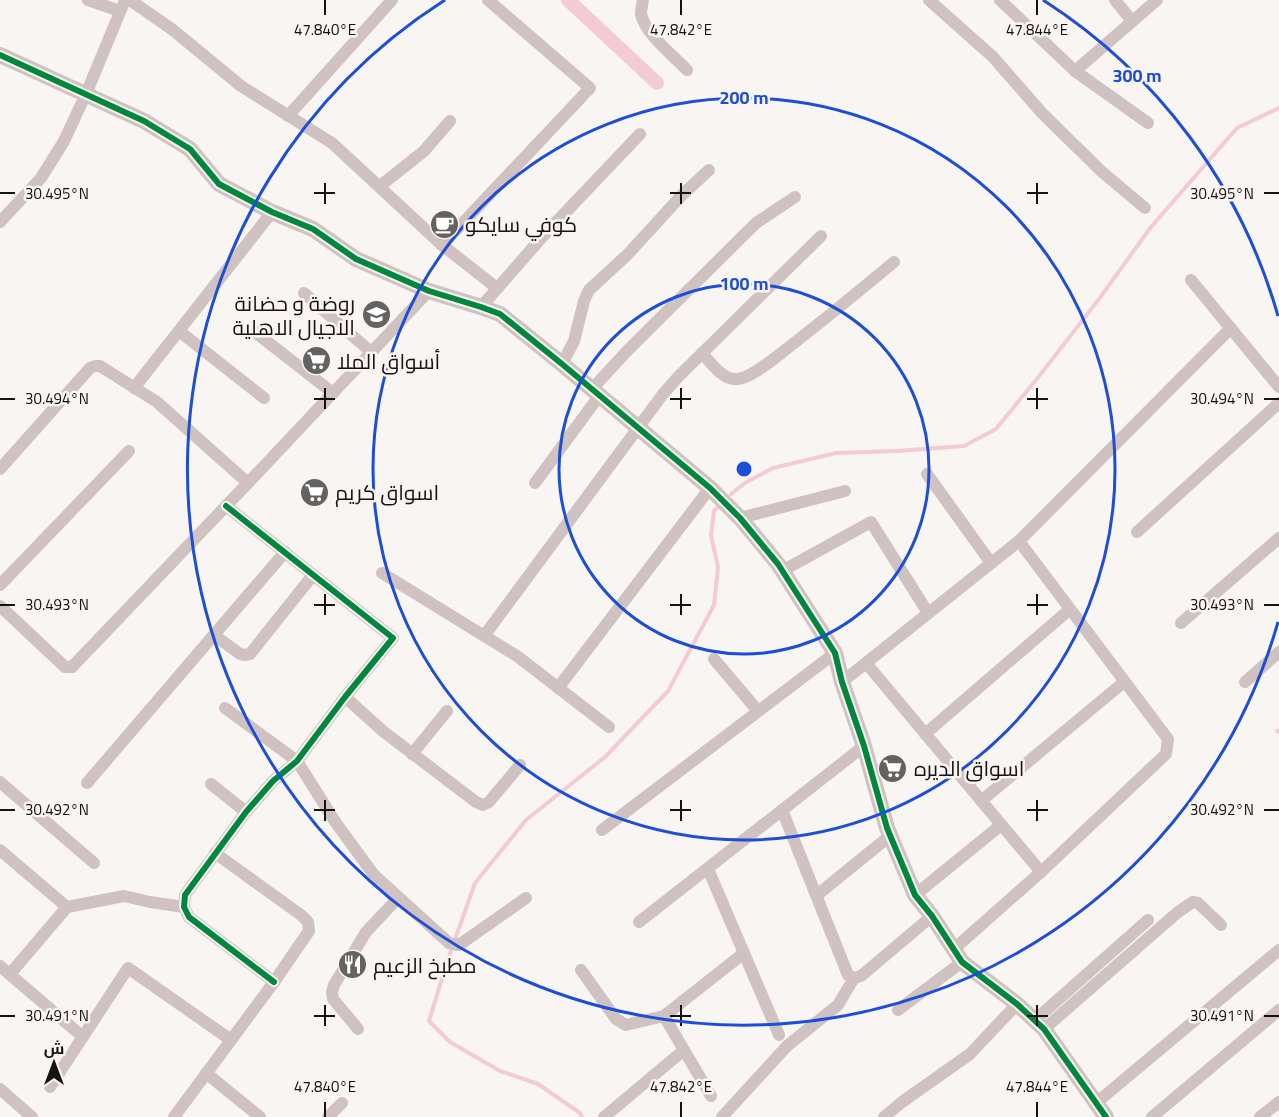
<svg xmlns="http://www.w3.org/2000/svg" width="1279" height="1117" font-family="Georgia,Cairo,serif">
<rect width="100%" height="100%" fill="#f8f5f3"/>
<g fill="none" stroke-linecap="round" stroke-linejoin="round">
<g stroke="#f4cad6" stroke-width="4">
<path d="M731 494 745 483 773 468 836 453 897 451 964 446 996 429 1040 375 1099 299 1151 227 1237 128 1279 108"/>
<path d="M1277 731H1279"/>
<path d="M582 1117 580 1113 538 1084 500 1071 450 1042 429 1021 448 959 475 883 526 820 605 757 668 691 714 605 718 567 711 535 714 511 719 506"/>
</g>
<path stroke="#f4cad6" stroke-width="14" d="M568 0 657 83"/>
<g stroke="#d0c2c1" stroke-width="12">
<path d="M88 0 120 11"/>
<path d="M130 0 173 30 241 86 332 143 442 245 497 288"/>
<path d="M643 0C642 5 641 10 641 14 645 34 674 56 687 70"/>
<path d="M929 0 993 57 1042 113 1101 171 1145 208"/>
<path d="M1000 0 1075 71 1148 123"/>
<path d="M1115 0 1132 21"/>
<path d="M1075 71 1157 0"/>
<path d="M288 116 392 0"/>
<path d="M380 186 424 151 450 121"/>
<path d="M0 222 41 178 64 141 86 94 125 0"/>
<path d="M442 245 590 88 488 0"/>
<path d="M1191 280 1279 387"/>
<path d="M304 293 371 352"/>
<path d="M481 307 543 236 640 134"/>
<path d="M251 329 333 393"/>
<path d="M179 331 264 398"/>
<path d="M702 353C711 363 723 381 738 379 752 378 777 356 789 347 824 320 859 291 894 262"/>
<path d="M562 364 574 341 584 301 589 290 628 254 682 195 709 170"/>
<path d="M134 388 272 212"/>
<path d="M591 390 628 350 756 223 795 197"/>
<path d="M0 469 90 368 95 366H100L157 402 248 483"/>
<path d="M927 474 991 563"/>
<path d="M535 483 599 396"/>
<path d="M226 506 393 638 345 697 297 761 273 781 246 812 185 895 184 907 189 917 274 982"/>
<path d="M740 518 845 491"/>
<path d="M1137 532 1279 403"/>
<path d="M782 571 871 522 928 613"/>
<path d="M382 573 517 656 609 727"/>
<path d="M0 585 129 451"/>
<path d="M0 606 65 667H72L248 483 429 291"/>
<path d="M1181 623 1279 538"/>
<path d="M214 635 240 654 245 655 250 654 313 575"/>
<path d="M484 636 663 394 679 376 821 236"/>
<path d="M714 659 758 711"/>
<path d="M866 663 1041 872"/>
<path d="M842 682 1019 541 1231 328"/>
<path d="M1245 682 1279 652"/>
<path d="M558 688 710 488"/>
<path d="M345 697 384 732 476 802 483 805 489 802 520 765"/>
<path d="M225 708 297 761 336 823 374 875 449 943 459 945 526 898"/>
<path d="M925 734 1069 610"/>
<path d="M412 754 447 711"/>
<path d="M0 782 94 863"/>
<path d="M87 783 285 552"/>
<path d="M211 784 246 812"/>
<path d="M981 801 1124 682"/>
<path d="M782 810 848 975 854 978 861 976 932 916"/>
<path d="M602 830 835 653"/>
<path d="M0 850 67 907 124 896 150 902 184 907"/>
<path d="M708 869 779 1035"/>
<path d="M817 895 891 835"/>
<path d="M915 895 1001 825"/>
<path d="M639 922 864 746"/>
<path d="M954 949 1041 872 1166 754 1168 739 1019 541"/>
<path d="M0 966 83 1037"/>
<path d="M581 970 616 1019 626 1025 664 1016 744 953"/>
<path d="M10 974 67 907"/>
<path d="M898 1010 962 962"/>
<path d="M664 1016 711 1096"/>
<path d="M1035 1020 1148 920"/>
<path d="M358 1029 333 999 332 992 334 985 366 932 398 898"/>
<path d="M1044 1029 1178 912 1193 902 1198 903 1221 925"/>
<path d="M206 1073 260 1117"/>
<path d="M50 1087 128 968 231 1040"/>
<path d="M0 1089 32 1117"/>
<path d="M1096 1103 1279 950"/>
<path d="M174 1117 274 982 309 931 308 922 301 915 215 853"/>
<path d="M328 1117 342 1103"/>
<path d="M604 1117 684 1050"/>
<path d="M722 1117 787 1046 838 1005 854 978"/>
<path d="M884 1117 902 1102 970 1054 1017 1004"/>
<path d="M1152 1117 1279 1010"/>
<path d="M1260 1117 1279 1102"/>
</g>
<path stroke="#d0c2c1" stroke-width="16" d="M0 55 144 121 190 149 219 184 272 212 313 229 356 259 429 291 481 307 500 314 562 364 710 488 740 518 778 564 835 653 842 682 864 746 887 828 915 895 932 916 962 962 1017 1004 1044 1029 1106 1117"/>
<defs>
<g id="cycleway">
<path d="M0 55 144 121 190 149 219 184 272 212 313 229 356 259 429 291 481 307 500 314 562 364 710 488 740 518 778 564 835 653 842 682 864 746 887 828 915 895 932 916 962 962 1017 1004 1044 1029 1106 1117"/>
<path d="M226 506 393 638 345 697 297 761 273 781 246 812 185 895 184 907 189 917 274 982"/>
</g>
</defs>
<use href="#cycleway" stroke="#faf4f1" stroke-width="10"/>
<use href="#cycleway" stroke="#00873e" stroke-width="6"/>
</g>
<path fill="none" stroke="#161413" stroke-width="2" d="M325 0V15M681 0V15M1037 0V15M325 183V204M681 183V204M1037 183V204M0 193H15M314 193H335M670 193H691M1027 193H1048M1264 193H1279M325 388V409M681 388V409M1037 388V409M0 399H15M314 399H335M670 399H691M1027 399H1048M1264 399H1279M325 594V615M681 594V615M1037 594V615M0 605H15M314 605H335M670 605H691M1027 605H1048M1264 605H1279M325 800V821M681 800V821M1037 800V821M0 810H15M314 810H335M670 810H691M1027 810H1048M1264 810H1279M325 1005V1026M681 1005V1026M1037 1005V1026M0 1016H15M314 1016H335M670 1016H691M1027 1016H1048M1264 1016H1279M325 1102V1117M681 1102V1117M1037 1102V1117"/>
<g fill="none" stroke="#1d4ed8" stroke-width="3">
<circle cx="744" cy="469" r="185"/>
<circle cx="744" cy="469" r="371"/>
<path d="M1278 622A556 556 0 1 1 445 0M1043 0A556 556 0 0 1 1278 316"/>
</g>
<defs>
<symbol id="cafe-disc" viewBox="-11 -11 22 22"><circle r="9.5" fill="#656361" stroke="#faf4f1"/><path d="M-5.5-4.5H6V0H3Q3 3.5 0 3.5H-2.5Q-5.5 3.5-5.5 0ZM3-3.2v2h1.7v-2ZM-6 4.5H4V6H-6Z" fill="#fff"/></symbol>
<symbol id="school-disc" viewBox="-11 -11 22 22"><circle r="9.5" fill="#656361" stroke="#faf4f1"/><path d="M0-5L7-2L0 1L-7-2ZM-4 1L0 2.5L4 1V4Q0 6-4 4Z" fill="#fff"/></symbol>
<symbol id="supermarket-disc" viewBox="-11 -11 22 22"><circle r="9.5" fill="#656361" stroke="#faf4f1"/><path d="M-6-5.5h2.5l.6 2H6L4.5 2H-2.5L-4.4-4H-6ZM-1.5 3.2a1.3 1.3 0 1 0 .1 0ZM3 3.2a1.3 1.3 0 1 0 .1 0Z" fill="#fff"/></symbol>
<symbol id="restaurant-disc" viewBox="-11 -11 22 22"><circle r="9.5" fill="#656361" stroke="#faf4f1"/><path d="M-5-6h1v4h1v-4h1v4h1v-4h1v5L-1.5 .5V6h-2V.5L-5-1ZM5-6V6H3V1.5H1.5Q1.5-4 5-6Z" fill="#fff"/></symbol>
</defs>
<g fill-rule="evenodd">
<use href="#cafe-disc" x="428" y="208" width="33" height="33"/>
<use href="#school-disc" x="360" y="298" width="33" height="33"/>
<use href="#supermarket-disc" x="300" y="344" width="33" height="33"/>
<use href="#supermarket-disc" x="298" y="476" width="33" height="33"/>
<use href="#supermarket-disc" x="876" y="752" width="33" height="33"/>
<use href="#restaurant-disc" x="336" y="948" width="33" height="33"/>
</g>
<g text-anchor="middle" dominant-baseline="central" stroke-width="5" stroke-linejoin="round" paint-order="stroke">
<g font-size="21" fill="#161413" stroke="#faf4f1" text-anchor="start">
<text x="465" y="224">كوفي سايكو</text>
<text x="355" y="303" text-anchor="end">روضة و حضانة<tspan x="355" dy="24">الاجيال الاهلية</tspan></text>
<text x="337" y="361">أسواق الملا</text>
<text x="335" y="492">اسواق كريم</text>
<text x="914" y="768">اسواق الديره</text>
<text x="373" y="965">مطبخ الزعيم</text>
</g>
</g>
<g font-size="15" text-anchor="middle" fill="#161413" stroke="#faf4f1" stroke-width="5" stroke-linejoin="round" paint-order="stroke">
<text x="325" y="35">47.840°E</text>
<text x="681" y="35">47.842°E</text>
<text x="1037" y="35">47.844°E</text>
<text x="57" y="199">30.495°N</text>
<text x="1222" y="199">30.495°N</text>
<text x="57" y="404">30.494°N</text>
<text x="1222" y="404">30.494°N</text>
<text x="57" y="610">30.493°N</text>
<text x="1222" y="610">30.493°N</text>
<text x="57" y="815">30.492°N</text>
<text x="1222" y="815">30.492°N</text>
<text x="57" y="1021">30.491°N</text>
<text x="1222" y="1021">30.491°N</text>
<text x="325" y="1092">47.840°E</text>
<text x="681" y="1092">47.842°E</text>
<text x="1037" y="1092">47.844°E</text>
</g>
<circle cx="744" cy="469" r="9" fill="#1d4ed8" stroke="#faf4f1" stroke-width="3"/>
<g font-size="18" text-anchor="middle" font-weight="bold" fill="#1d4ed8" stroke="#faf4f1" stroke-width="5" stroke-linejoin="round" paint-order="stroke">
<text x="1137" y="82">300 m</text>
<text x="744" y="104">200 m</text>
<text x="744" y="290">100 m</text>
</g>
<g transform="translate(54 1063)" stroke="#faf4f1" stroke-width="4.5" paint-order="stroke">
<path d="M0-4.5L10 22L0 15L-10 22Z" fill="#161413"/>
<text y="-9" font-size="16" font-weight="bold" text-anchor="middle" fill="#161413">ش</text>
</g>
</svg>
